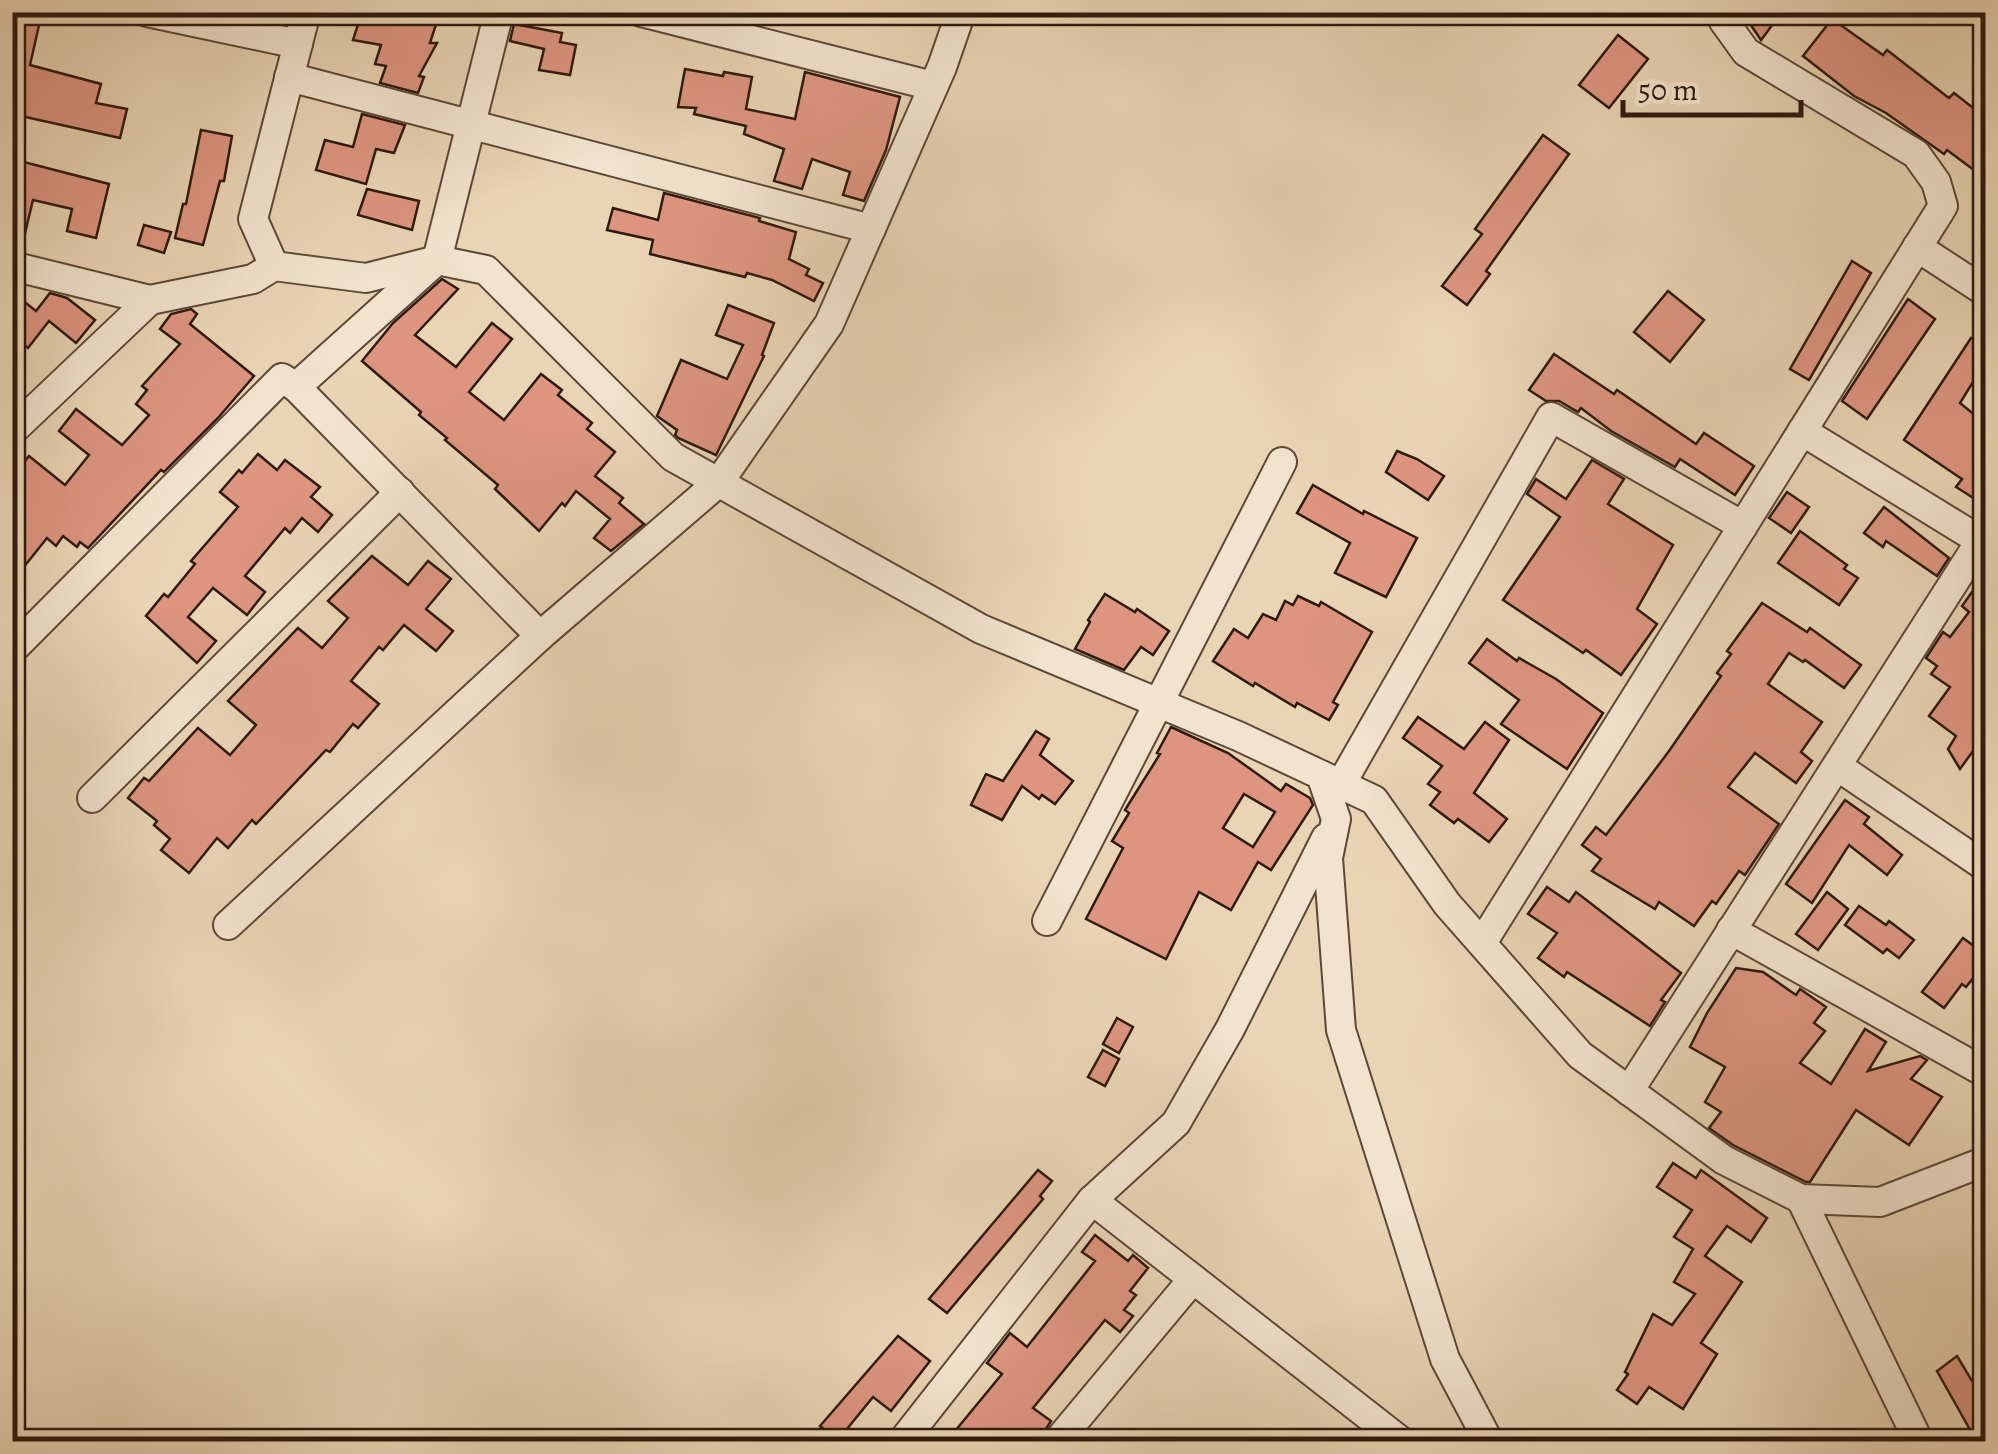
<svg xmlns="http://www.w3.org/2000/svg" width="1998" height="1454" font-family="Alegreya,serif">
<rect width="100%" height="100%" fill="#e9d4b4"/>
<filter id="stains"><feTurbulence type="fractalNoise" baseFrequency=".002" numOctaves="4"/><feColorMatrix values="0 0 0 0 .2 0 0 0 0 .09 0 0 0 0 .02 0 0 0 .5 -.17"/></filter>
<radialGradient id="worn" r=".72"><stop offset=".6" stop-color="#630" stop-opacity="0"/><stop offset="1" stop-color="#630" stop-opacity=".3"/></radialGradient>
<g fill="#dd9580" stroke="#2e1a0e" stroke-width="2.5" fill-rule="evenodd">
<path d="M12 12H42L30 65 101 84 96 103 127 109 120 138 12 114Z"/>
<path d="M362 12H440L430 43H437L419 76 424 77 418 93 380 83 386 66 375 64 381 45 353 40Z"/>
<path d="M1742 12H1782L1761 40Z"/>
<path d="M1832 19 1883 55 1887 50 1949 98 1954 93 1986 118V179L1947 150 1944 154 1886 113 1854 96 1803 56Z"/>
<path d="M514 24 562 33 560 42 576 45 570 75 539 70 544 49 510 41Z"/>
<path d="M1618 35 1648 59 1609 108 1579 85Z"/>
<path d="M685 69 723 76 724 72 752 77 746 109 795 119 805 72 900 97 886 150 864 201 843 195 850 172 812 159 802 189 774 181 784 149 744 134 746 126 694 114 696 108 678 107Z"/>
<path d="M362 114 405 125 394 153 376 149 366 184 316 170 325 140 353 147Z"/>
<path d="M201 130 232 136 224 181H220L203 245 175 238 183 204H186Z"/>
<path d="M1543 135 1569 154 1486 271 1490 274 1467 305 1442 286 1482 234 1475 229Z"/>
<path d="M12 159 109 184 96 238 67 231 72 209 33 200 21 250 12 249Z"/>
<path d="M367 189 419 201 412 230 358 215Z"/>
<path d="M664 193 760 218 759 221 796 232 789 259 809 269 806 275 823 283 814 301 772 280 747 273 745 277 650 254 653 240 607 230 613 208 658 220Z"/>
<path d="M144 225 171 232 164 253 138 245Z"/>
<path d="M1852 261 1871 273 1809 380 1790 369Z"/>
<path d="M442 279 458 289 415 335 456 367 492 323 512 339 469 392 504 420 541 374 562 390 558 395 592 423 587 429 615 452 595 476 623 498 619 503 644 524 611 551 594 538 610 519 576 491 565 506 562 503 539 531 495 489 498 485 445 440 447 438 419 415 421 412 362 361 393 323Z"/>
<path d="M1668 291 1704 320 1670 362 1634 332Z"/>
<path d="M12 292 36 311 50 293 67 298 95 320 76 343 49 321 28 348 12 335Z"/>
<path d="M1908 299 1935 319 1867 419 1842 401Z"/>
<path d="M728 305 774 323 762 355 764 356 716 455 678 438 675 435 677 430 657 416 681 360 727 379 743 345 716 335Z"/>
<path d="M191 309 197 314 190 324 254 376 218 418 164 472 161 470 88 548 80 542 77 547 63 536 56 546 47 538 23 568 12 559V551L21 540 12 533V504L22 492 12 485V477L29 456 65 485 89 455 59 431 76 409 122 445 149 415 136 404 147 390 142 386 180 344 160 329 171 314Z"/>
<path d="M1971 338 1986 348V361L1960 403 1986 424V506L1956 487 1962 479 1904 440Z"/>
<path d="M1554 354 1614 394 1617 390 1696 444 1704 433 1754 466 1735 495 1680 459 1675 467 1611 431 1581 408 1578 412 1559 401H1546L1529 390Z"/>
<path d="M1397 451 1417 459 1444 476 1428 500 1386 472Z"/>
<path d="M258 454 277 470 285 460 320 487 311 497 332 515 318 532 302 518 290 533 285 528 245 576 265 592 247 615 213 588 188 617 216 641 197 663 146 616 164 594 168 597 195 564 191 561 238 507 220 492 239 470 242 473Z"/>
<path d="M1592 460 1624 479 1608 504 1673 545 1637 609 1657 624 1621 675 1586 650 1583 653 1503 600 1560 517 1527 494 1536 479 1566 499Z"/>
<path d="M1313 485 1363 514 1364 511 1417 538 1386 597 1335 573 1350 543 1297 513Z"/>
<path d="M1787 492 1809 507 1791 533 1769 518Z"/>
<path d="M1884 507 1949 558 1937 576 1886 541 1883 547 1864 533Z"/>
<path d="M1800 531 1847 565 1844 569 1858 578 1839 605 1778 563Z"/>
<path d="M372 556 408 585 428 561 451 579 426 609 453 631 436 651 404 625 383 650 379 647 351 681 379 704 358 728 353 724 330 752 326 750 256 824 252 820 228 848 217 838 189 873 161 850 170 839 154 825 157 821 128 798 144 778 149 781 198 728 230 755 256 725 228 701 298 628 322 648 348 618 328 601Z"/>
<path d="M1986 588V733L1960 769 1948 749 1956 736 1929 716 1950 687 1931 674 1937 666 1926 658 1943 632 1950 637 1969 612 1962 606 1972 592 1979 597Z"/>
<path d="M1105 594 1135 612 1137 609 1169 631 1153 655 1141 647 1124 670 1075 649 1090 622 1088 620Z"/>
<path d="M1298 596 1319 606 1321 602 1372 632 1333 702 1338 705 1329 720 1297 703 1295 707 1255 683 1253 686 1213 661 1234 629 1248 638 1263 614 1276 620 1285 601 1293 605Z"/>
<path d="M1762 603 1807 632 1810 628 1861 665 1844 688 1805 660 1803 662 1789 653 1768 684 1822 722 1801 752 1812 761 1796 783 1755 753 1728 787 1779 824 1745 875 1739 871 1716 904 1712 901 1694 926 1659 902 1655 909 1592 871 1601 859 1582 845 1596 827 1606 835 1669 751 1721 676 1717 673 1731 654 1727 651Z"/>
<path d="M1487 639 1517 661 1519 658 1556 679 1603 713 1567 769 1501 724 1519 700 1469 663Z"/>
<path d="M1418 717 1464 749 1485 722 1509 740 1474 793 1507 819 1489 842 1458 819 1454 823 1430 805 1440 792 1428 784 1442 766 1403 738Z"/>
<path d="M1171 727 1228 753 1281 791 1286 784 1310 798 1313 805 1271 870 1258 862 1231 910 1199 892 1166 959 1086 919 1123 848 1112 841 1129 813 1125 810 1160 754 1157 753ZM1244 794 1275 812 1253 847 1223 828Z"/>
<path d="M1036 731 1049 739 1040 755 1073 781 1055 804 1042 795 1039 799 1022 786 1002 820 971 805 986 774 1003 781Z"/>
<path d="M1845 800 1869 817 1864 824 1902 855 1887 875 1849 845 1812 903 1786 884Z"/>
<path d="M1547 887 1569 902 1576 892 1681 973 1661 1000 1665 1002 1650 1026 1567 972 1564 977 1538 958 1557 933 1528 914Z"/>
<path d="M1827 892 1848 909 1818 950 1796 934Z"/>
<path d="M1859 906 1886 925 1889 921 1914 940 1899 958 1887 949 1883 953 1845 925Z"/>
<path d="M1963 938 1986 955V962L1966 987 1962 984 1944 1008 1922 992Z"/>
<path d="M1736 968 1763 972 1796 995 1800 989 1826 1007 1814 1023 1825 1031 1800 1063 1831 1084 1865 1029 1886 1042 1868 1071 1920 1056 1927 1060 1911 1079 1942 1097 1909 1145 1856 1110 1810 1182H1806L1733 1145 1709 1128 1721 1112 1705 1102 1725 1067 1690 1047 1707 1013Z"/>
<path d="M1117 1018 1133 1027 1119 1053 1103 1044Z"/>
<path d="M1103 1050 1119 1059 1105 1086 1088 1077Z"/>
<path d="M1673 1163 1696 1178 1701 1170 1767 1218 1751 1242 1727 1226 1705 1256 1742 1282 1701 1343 1717 1354 1683 1409 1649 1387 1637 1404 1617 1390 1628 1374 1625 1372 1653 1314 1672 1325 1695 1294 1674 1282 1693 1249 1674 1237 1692 1210 1657 1187Z"/>
<path d="M1038 1170 1052 1181 1040 1196 1043 1199 947 1313 929 1299Z"/>
<path d="M1095 1235 1128 1261 1133 1255 1148 1268 1130 1291 1136 1295 1124 1310 1133 1316 1120 1332 1105 1320 1033 1408 1051 1421 1038 1442H946L1002 1374 987 1363 1010 1333 1027 1347 1095 1261 1082 1252Z"/>
<path d="M898 1336 930 1361 891 1411 873 1397 838 1440 820 1426Z"/>
<path d="M1957 1356 1972 1381 1979 1376 1986 1389V1442H1977L1937 1371Z"/>
</g>
<g fill="none" stroke-linecap="round" stroke-linejoin="round">
<defs>
<g id="minor">
<path d="M147 12 298 44"/>
<path d="M306 12 253 219 274 266 366 278 437 260 486 270 673 457 981 629 1238 736 1321 775 1336 819 1328 858 1341 1030 1445 1359 1489 1442"/>
<path d="M641 12 933 86"/>
<path d="M289 77 871 229"/>
<path d="M1917 247 1986 292"/>
<path d="M12 266 150 300"/>
<path d="M296 387 540 636"/>
<path d="M12 431 150 300 253 279 274 266"/>
<path d="M1802 431 1986 544"/>
<path d="M12 650 282 378 296 387 437 260 499 12"/>
<path d="M1837 766 1986 867"/>
<path d="M1321 775 1374 800 1447 904 1580 1055 1724 1160 1801 1199 1880 1202 1986 1161"/>
<path d="M1341 784 1551 417 1743 526"/>
<path d="M92 798 400 492"/>
<path d="M1047 921 1282 462"/>
<path d="M228 925 540 636 719 482 829 324 942 67 961 12"/>
<path d="M1731 930 1986 1073"/>
<path d="M1482 943 1943 206 1936 182 1916 154 1746 52 1723 20 1725 12"/>
<path d="M1629 1091 1986 532"/>
<path d="M1801 1199 1919 1442"/>
<path d="M1092 1200 1402 1442"/>
<path d="M902 1442 1092 1200 1176 1123 1230 1029 1326 838"/>
<path d="M1057 1442 1193 1279"/>
</g>
</defs>
<use href="#minor" stroke="#5d4838" stroke-width="32"/>
<use href="#minor" stroke="#f1e3ce" stroke-width="28"/>
</g>
<rect width="1998" height="1454" fill="none" stroke="#e9d4b4" stroke-width="50"/>
<rect x="15" y="15" width="1968" height="1424" fill="none" stroke="#2e1a0e" stroke-width="5"/>
<rect x="25" y="25" width="1948" height="1404" fill="none" stroke="#2e1a0e" stroke-width="2.5"/>
<path d="M1623 100v15h178v-15" fill="none" stroke="#2e1a0e" stroke-width="5"/>
<text x="1638" y="100" font-size="30" fill="#2e1a0e" stroke="#f1e3ce" stroke-width="8" paint-order="stroke">50 m</text>
<rect width="100%" height="100%" filter="url(#stains)"/>
<rect width="100%" height="100%" fill="url(#worn)"/>
</svg>
